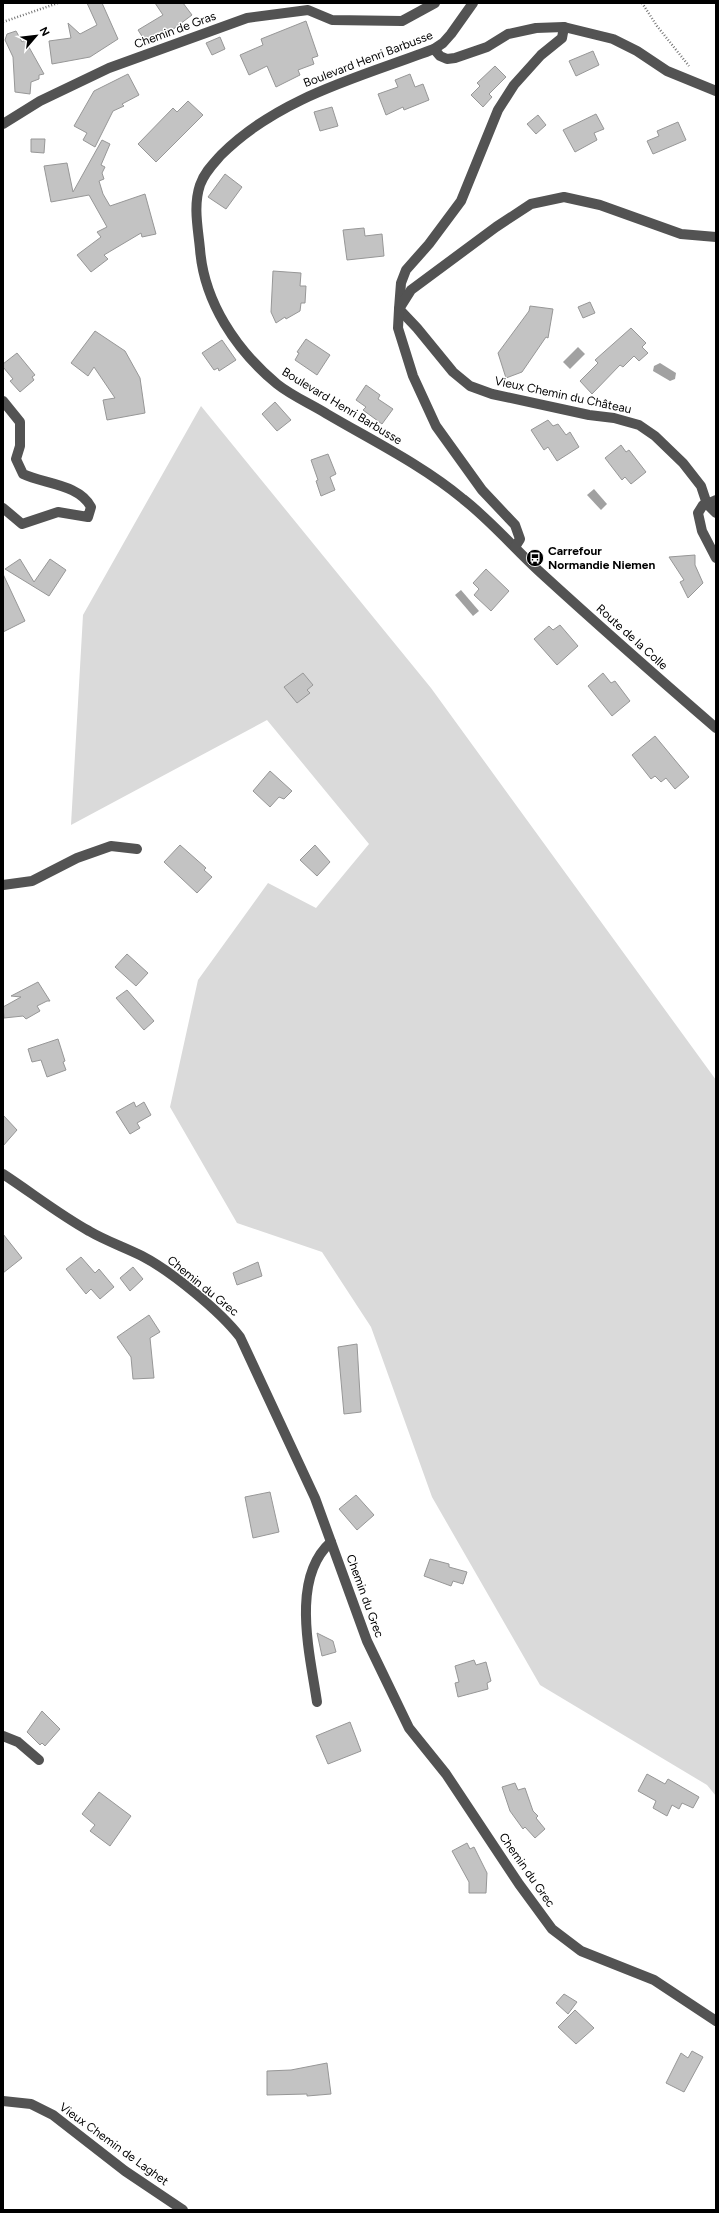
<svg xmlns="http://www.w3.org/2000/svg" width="719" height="2213" font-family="Figtree,sans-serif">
<rect width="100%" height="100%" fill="#fff"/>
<path fill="#dadada" d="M201 406 431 688 716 1080V1796L707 1785 540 1685 432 1497 371 1327 322 1252 237 1223 170 1107 198 980 268 883 316 908 369 844 267 720 71 825 83 615Z"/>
<g fill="#a1a1a1">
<path d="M578 347 585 354 570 369 563 362Z"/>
<path d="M660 363 676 373 675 379 670 381 653 371 654 366Z"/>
<path d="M594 489 607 504 601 510 587 495Z"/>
<path d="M461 590 479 611 473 616 455 595Z"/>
</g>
<g fill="#c3c3c3" stroke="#979797">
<path d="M87 3H102L118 39 90 57 52 64 49 41 71 38 68 23 80 34 97 25Z"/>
<path d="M155 3H183L192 15 164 36 165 37 147 44 138 30 163 15Z"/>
<path d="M306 21 318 56 312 58 314 64 298 70 300 75 276 87 267 66 249 75 240 55 263 45 261 39Z"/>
<path d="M16 31 22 42 25 40 44 74 39 75V79L31 82 30 94 15 92 13 57 5 40 7 34Z"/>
<path d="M220 37 225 49 212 55 206 43Z"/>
<path d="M593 51 599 65 576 76 569 61Z"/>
<path d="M495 66 506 77 489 94 492 97 483 107 471 95 480 86 477 83Z"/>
<path d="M128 74 139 95 122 104 124 106 113 111 95 147 83 140 87 133 74 126 94 91Z"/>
<path d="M410 74 415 87 423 84 429 100 404 110 403 107 386 115 378 94 398 87 395 80Z"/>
<path d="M188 101 203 115 156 162 138 144 173 108 177 112Z"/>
<path d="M332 107 338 126 320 131 314 112Z"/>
<path d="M596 114 604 129 594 133 597 140 575 152 563 130Z"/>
<path d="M538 115 546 125 536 134 527 124Z"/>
<path d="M678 122 686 140 653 154 647 141 659 136 657 131Z"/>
<path d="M31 139H45L44 153 31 152Z"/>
<path d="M102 140 110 144 101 165 105 167 102 173 104 179 99 181 103 194 110 206 145 194 156 234 142 237 141 233 104 255 108 259 91 272 77 255 101 237 97 232 107 227 89 195 51 202 44 166 67 163 73 192Z"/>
<path d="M225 174 242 187 226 209 208 197Z"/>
<path d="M364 228 365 236 382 234 384 256 347 260 343 230Z"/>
<path d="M273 271 301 273 300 286H306L305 303H301L300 311 286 319 285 317 276 323 271 312Z"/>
<path d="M590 302 595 313 583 318 578 307Z"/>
<path d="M530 306 553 309 548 338 546 337 522 372 506 378 498 353 529 311Z"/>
<path d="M631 328 646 343 642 347 648 353 639 361 634 356 623 367 620 365 592 394 580 381 598 363 595 360Z"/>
<path d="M95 331 125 351 140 378 145 413 107 420 103 400 115 398 94 367 88 376 71 363Z"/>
<path d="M306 339 330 355 317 375 295 360 299 353 297 352Z"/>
<path d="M222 340 236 360 219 371 218 368 214 370 202 353Z"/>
<path d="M17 353 35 375 32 377 34 380 20 392 10 381 13 379 3 367V364Z"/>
<path d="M366 385 380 395 378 399 393 409 382 424 363 410 366 407 356 400Z"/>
<path d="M275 402 291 420 277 431 262 414Z"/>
<path d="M548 420 553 426 558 424 566 435 570 432 579 447 557 461 548 447 544 450 531 430Z"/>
<path d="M621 445 626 452 629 450 646 472 631 484 625 477 622 480 605 458Z"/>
<path d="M328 454 336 474 330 477 335 490 321 496 316 481 318 480 311 460Z"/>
<path d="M695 555V565L703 583 688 598 680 582 684 580 669 557Z"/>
<path d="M20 559 34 582 50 559 66 570 49 596 5 569Z"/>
<path d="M486 569 509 591 491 611 474 595 479 589 473 583Z"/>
<path d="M3 574 25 621 3 632Z"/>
<path d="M560 625 578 646 557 665 534 639 549 626 553 630Z"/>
<path d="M303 673 313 685 307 690 310 693 297 703 284 687Z"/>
<path d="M603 673 611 683 615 681 630 701 612 716 588 686Z"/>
<path d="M655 736 689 777 675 789 666 778 661 782 655 776 651 779 632 755Z"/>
<path d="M270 771 292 791 284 799 279 797 270 807 253 791Z"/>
<path d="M180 845 206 868 204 870 212 877 197 893 164 862Z"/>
<path d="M315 845 330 862 317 876 300 860Z"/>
<path d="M127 954 148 973 136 986 115 967Z"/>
<path d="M38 982 50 1001H47L37 1006 40 1011 26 1019 23 1016 4 1018 3 1007 21 997 11 996Z"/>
<path d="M127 990 154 1021 144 1030 116 998Z"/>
<path d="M58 1039 65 1061 63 1062 66 1070 47 1077 41 1060 32 1062 28 1049Z"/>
<path d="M134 1102 136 1107 144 1102 151 1115 137 1123 140 1128 130 1134 116 1112Z"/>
<path d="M3 1115 17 1130 3 1146Z"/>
<path d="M3 1234 22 1258 3 1273Z"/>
<path d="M81 1257 95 1273 99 1269 114 1287 100 1299 91 1289 86 1294 66 1269Z"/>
<path d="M258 1262 262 1276 237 1285 233 1273Z"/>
<path d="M133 1267 143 1279 130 1291 120 1278Z"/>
<path d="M149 1315 160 1332 150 1338 154 1378 133 1379 131 1357 117 1337Z"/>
<path d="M357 1344 361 1412 344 1414 338 1347Z"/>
<path d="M270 1492 279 1532 253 1538 245 1497Z"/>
<path d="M356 1495 374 1515 357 1530 339 1509Z"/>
<path d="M430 1559 449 1564V1567L467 1572 463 1584 453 1581 451 1586 424 1576Z"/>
<path d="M317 1633 333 1641 336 1652 322 1656Z"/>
<path d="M474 1660 476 1665 486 1662 491 1681 487 1683 488 1689 458 1697 455 1683 459 1682 455 1666Z"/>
<path d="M42 1711 60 1729 45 1746 42 1743 40 1745 27 1732Z"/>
<path d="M350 1722 361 1751 328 1764 316 1736Z"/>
<path d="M647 1774 665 1784 668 1779 699 1797 693 1808 682 1803 679 1809 672 1805 667 1816 653 1808 656 1801 638 1791Z"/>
<path d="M515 1783 518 1790 525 1788 533 1811 538 1816 536 1818 545 1829 535 1838 525 1827 523 1829 510 1811 502 1787Z"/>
<path d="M99 1792 131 1816 110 1846 90 1831 95 1825 82 1814Z"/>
<path d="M467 1843 470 1849 474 1847 487 1873 486 1893H469V1882L452 1851Z"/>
<path d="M564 1994 577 2002 568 2014 556 2003Z"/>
<path d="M575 2010 594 2028 576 2044 558 2027Z"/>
<path d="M692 2051 703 2057 684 2092 666 2083 681 2053 688 2058Z"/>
<path d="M327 2063 331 2094 307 2096V2094L267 2095V2071L291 2070Z"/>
</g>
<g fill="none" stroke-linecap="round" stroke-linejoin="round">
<g stroke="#757575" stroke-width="2.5" stroke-dasharray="1 2" stroke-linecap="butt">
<path d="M642 3 657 26 689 66"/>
<path d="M3 22 58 3"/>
</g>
<g stroke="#535353" stroke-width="10">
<path d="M473 3 451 34 443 43 434 49C360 77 279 97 221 155 213 164 204 173 200 185 193 206 198 228 200 249 204 302 236 350 277 384 292 396 311 404 327 414 373 441 422 465 463 499 491 521 514 548 540 572 598 625 657 677 716 728"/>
<path d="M564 27 562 38 541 55 514 85 498 110 461 201 429 244 406 270 401 283 399 309 417 328 453 372 470 386 492 394 589 415 614 418 639 425 655 436 683 463 701 486 707 504 716 500"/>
<path d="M434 49 440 56 447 59 455 58 487 47 508 34 536 28 564 27 613 39 637 51 667 71 716 91"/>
<path d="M3 124 40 101 109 68 247 18 308 10 332 20 402 21 435 3"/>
<path d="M3 401 20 422V446L16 459 23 474C44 484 79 484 91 507L88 517 58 512 22 524 3 508"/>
<path d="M716 513 707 504 703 505 698 513 702 531 716 558"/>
<path d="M515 547 520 539 515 525 482 490 436 426 413 376 398 328 399 309 411 290 496 227 531 204 564 197 600 205 681 234 716 237"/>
<path d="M3 885 32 881 77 858 111 846 137 849"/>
<path d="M3 1174C32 1193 60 1215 89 1231 106 1241 124 1247 142 1256 171 1271 220 1311 240 1337L315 1498 367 1641 409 1728 446 1774 519 1884 552 1929 581 1951 654 1980 716 2021"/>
<path d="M317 1702C310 1654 290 1578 331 1542"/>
<path d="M3 1736 18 1742 39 1760"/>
<path d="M3 2101 31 2104 53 2115 125 2171 183 2210"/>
</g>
</g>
<defs>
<symbol id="bus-disc" viewBox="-11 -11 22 22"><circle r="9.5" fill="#000" stroke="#fff"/><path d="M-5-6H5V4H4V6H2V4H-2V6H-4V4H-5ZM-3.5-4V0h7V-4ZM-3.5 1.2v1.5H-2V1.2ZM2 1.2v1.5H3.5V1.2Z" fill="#fff"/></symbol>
</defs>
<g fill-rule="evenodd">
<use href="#bus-disc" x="525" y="548" width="20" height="20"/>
</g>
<g text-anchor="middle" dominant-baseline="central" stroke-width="3" stroke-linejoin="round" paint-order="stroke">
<g font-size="12" fill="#000" stroke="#fff">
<text transform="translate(175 30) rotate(-20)">Chemin de Gras</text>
<text transform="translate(368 59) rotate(-21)">Boulevard Henri Barbusse</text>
<text transform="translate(563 395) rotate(12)">Vieux Chemin du Château</text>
<text transform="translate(342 406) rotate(31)">Boulevard Henri Barbusse</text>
<text transform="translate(632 637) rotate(42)">Route de la Colle</text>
<text transform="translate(203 1286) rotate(39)">Chemin du Grec</text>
<text transform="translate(365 1596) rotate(70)">Chemin du Grec</text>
<text transform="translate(527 1870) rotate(55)">Chemin du Grec</text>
<text transform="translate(114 2144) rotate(36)">Vieux Chemin de Laghet</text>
</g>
<g font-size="12" font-weight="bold" fill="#000" stroke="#fff" text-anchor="start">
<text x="548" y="551">Carrefour<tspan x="548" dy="14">Normandie Niemen</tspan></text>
</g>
</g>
<rect width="719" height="2213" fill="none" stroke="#000000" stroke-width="8"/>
<g transform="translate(36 36) rotate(62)" stroke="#ffffff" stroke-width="3" paint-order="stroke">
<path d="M0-3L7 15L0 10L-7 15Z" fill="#000000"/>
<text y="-6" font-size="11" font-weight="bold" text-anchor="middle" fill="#000000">N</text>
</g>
</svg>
